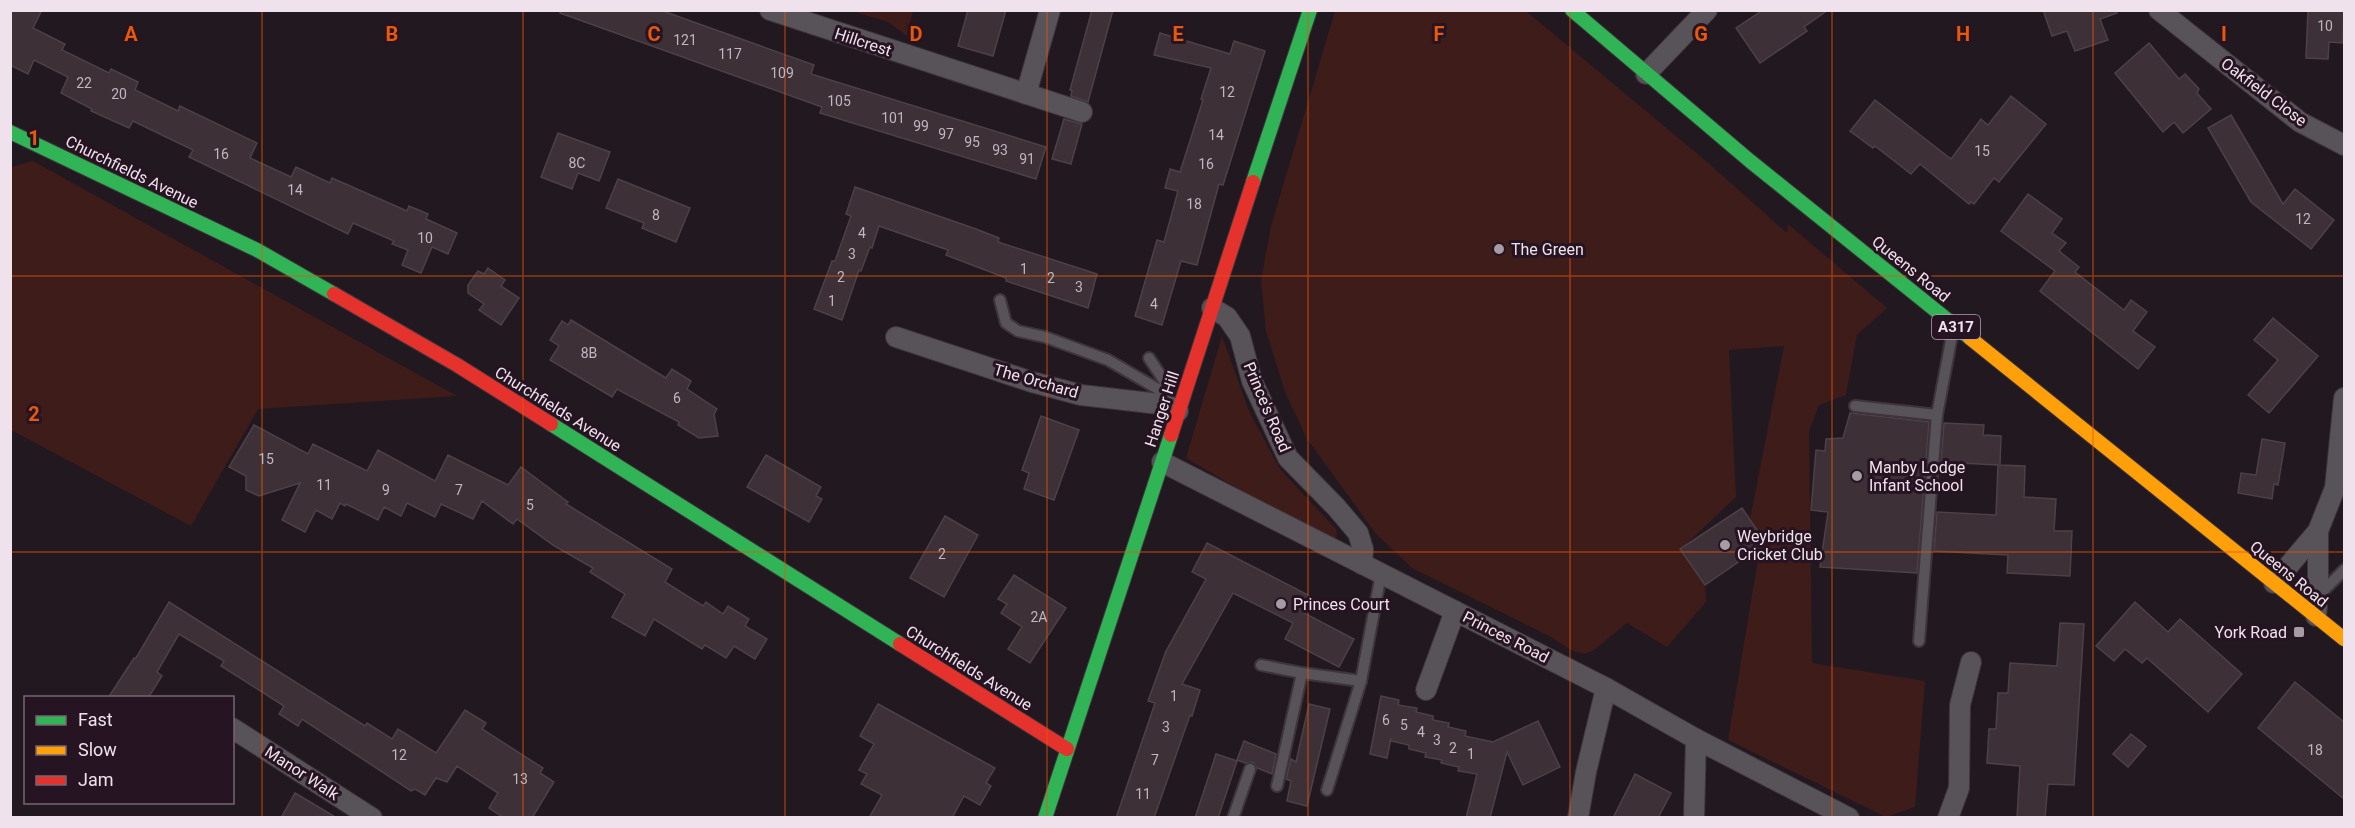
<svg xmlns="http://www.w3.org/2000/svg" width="2355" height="828" font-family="Roboto,sans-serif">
<rect width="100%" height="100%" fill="#221820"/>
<g fill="#3e1c1a">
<path d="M852 11H913L907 36 888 22Z"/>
<path d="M1335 11H1526L1706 161 1787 233 1788 224 1887 308 1857 335 1846 395 1819 405 1809 432 1812 663 1925 681 1915 807 1886 817 1728 740 1760 547 1766 543 1750 519 1784 346 1729 350 1736 497 1681 549 1705 585 1706 602 1667 647 1627 623 1593 651 1584 654 1573 651 1547 635 1412 568 1376 534 1307 439 1285 392 1266 331 1261 280 1271 226Z"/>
<path d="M33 161 457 396 258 409 191 526 11 430V167Z"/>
<path d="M1222 336 1249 411 1280 469 1336 529 1337 536 1333 541H1326L1186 458Z"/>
</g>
<g fill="#3e3037" stroke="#4c4146" stroke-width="1.5">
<path d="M10 10H42L33 28 65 44 62 50 109 73 111 69 138 82 135 90 178 111 180 106 257 143 250 158 291 177 296 167 330 183 332 178 407 211 409 206 428 214 426 219 457 233 448 254 432 247 421 273 402 265 408 250 392 244 394 241 353 223 348 234 189 157 193 150 133 121 129 128 91 111 92 109 61 93 68 77 34 60 28 74 10 65Z"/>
<path d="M561 10H660L814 65 811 74 1046 147 1036 179 820 113 822 107 560 13Z"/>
<path d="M968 10H1006L993 56 958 46Z"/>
<path d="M1092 10H1113L1088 102 1071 96 1072 91 1070 90Z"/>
<path d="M1763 10H1828L1804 27 1807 31 1760 63 1736 28Z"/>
<path d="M2043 10H2116L2117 13 2100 19 2108 40 2075 51 2067 31 2052 36Z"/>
<path d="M2308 10H2344L2343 43 2329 42 2328 59 2306 58Z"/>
<path d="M1160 33 1230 54 1234 41 1265 51 1223 185 1219 184 1197 265 1181 261 1162 325 1135 316 1157 240 1164 242 1178 191 1165 188 1170 169 1180 172 1203 100 1201 99 1211 68 1154 55Z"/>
<path d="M2149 43 2179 79 2185 74 2199 89 2197 93 2211 109 2183 133 2174 122 2163 132 2115 73Z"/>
<path d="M2011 96 2046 124 1999 182 1994 178 1974 204 1971 202 1969 204 1920 164 1911 174 1875 146 1873 148 1850 131 1875 100 1951 159 1981 119 1988 125Z"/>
<path d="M2231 115 2283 204 2295 189 2334 220 2311 249 2251 202 2208 128Z"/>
<path d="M1064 119 1082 124 1071 164 1052 159Z"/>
<path d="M558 133 610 152 599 181 578 173 572 189 541 177Z"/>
<path d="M618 179 690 208 676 242 642 228 644 223 606 208Z"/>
<path d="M855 187 976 229 999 238 998 242 1097 274 1088 308 1006 281V278L946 255 948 250 879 226 872 248 870 247 861 271 859 270 842 320 814 309 832 261H835L851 216 846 214Z"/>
<path d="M2028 194 2062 219 2052 233 2066 243 2059 251 2079 267 2075 272 2124 310 2131 300 2147 312 2133 331 2155 347 2138 369 2040 291 2055 271 2001 231Z"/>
<path d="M488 268 505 280 501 286 519 298 501 325 479 310 484 304 468 293V285L478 271 484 274Z"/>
<path d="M2273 318 2318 356 2269 413 2248 395 2278 360 2254 340Z"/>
<path d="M571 320 666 378 672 369 691 381 687 389 717 409 714 414 718 436 699 438 678 425 679 422 617 389 612 397 550 360 559 346 550 340 562 321 568 325Z"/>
<path d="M1850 413 1929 422 1917 573 1820 567 1828 512 1811 510 1816 450 1825 451 1826 439 1843 438Z"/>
<path d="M1041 416 1079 430 1054 500 1024 489 1029 473 1022 470Z"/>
<path d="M1944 423 1984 425 1983 435 2001 436 2000 465 2025 466 2024 497 2056 499 2054 531H2072L2070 576 2007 573 2008 555 1934 551 1937 512 1996 515 1998 465 1941 462Z"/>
<path d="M254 425 308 454 313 444 367 471 378 450 435 481 448 455 508 485 521 467 568 502 566 504 672 569 665 582 703 606 706 602 723 614 728 606 749 619 745 626 767 639 755 659 734 646 726 658 705 645 702 649 654 619 645 636 612 617 625 594 590 572 593 568 553 545 517 519 513 524 482 501 473 519 441 504 435 517 407 503 401 516 384 507 378 520 346 504 345 506 340 503 332 519 316 510 305 532 282 520 300 483 259 496 246 490V476L229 467Z"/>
<path d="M2262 439 2285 443 2278 485 2274 484 2272 499 2238 493 2241 473 2256 475Z"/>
<path d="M766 455 821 487 816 496 822 499 809 522 747 487Z"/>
<path d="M1742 508 1766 543 1705 585 1680 549Z"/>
<path d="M945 516 978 535 944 597 910 578Z"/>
<path d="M1207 543 1310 596 1302 612 1354 639 1339 667 1285 639 1293 623 1233 593 1182 684 1200 690 1192 716 1190 715 1154 818H1116L1155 703 1148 701 1166 651 1206 579 1192 572Z"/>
<path d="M1014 575 1066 608 1030 663 1008 649 1022 627 1001 613 1007 604 998 599Z"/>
<path d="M169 602 365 726 367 723 392 739 398 729 436 753 465 710 486 723 482 729 543 768 540 773 554 782 532 818H504L489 808 498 793 457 766 447 782 436 778 425 795 415 789 411 791 302 719 298 726 279 714 284 706 221 666 224 661 179 634 157 672 162 676 148 698H108L134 658H136Z"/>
<path d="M2135 602 2168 632 2180 619 2242 674 2208 712 2147 658 2142 663 2125 649 2114 661 2096 646Z"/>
<path d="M2060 623 2084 624 2074 785 2048 784 2045 818H2017L2020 766 1987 763 1989 729H1996L1998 693H2008L2010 663 2057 666Z"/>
<path d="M2295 682 2344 722V799L2258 728Z"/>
<path d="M1381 696 1399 700 1398 705 1417 708 1416 712 1433 716V720L1449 723 1448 727 1466 731 1465 736 1493 742 1538 721 1560 767 1523 785 1507 752 1490 818H1466L1477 774 1458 771 1459 767 1441 763 1442 760 1425 757 1426 753 1409 749V745L1391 741V738L1387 758 1370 754Z"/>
<path d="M878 704 995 768 986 783 991 786 980 805 964 796 952 818H869L882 795 861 784 867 774 859 770 874 744 860 736Z"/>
<path d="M1309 704 1330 709 1307 806 1287 801 1291 781 1286 779 1291 759 1296 762Z"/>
<path d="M2131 734 2146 746 2128 767 2113 754Z"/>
<path d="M1244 741 1276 754 1272 774 1257 768 1253 762 1245 763 1237 760Z"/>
<path d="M1216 754 1237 761 1218 818H1195Z"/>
<path d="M1635 774 1671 793 1658 818H1613Z"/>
<path d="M295 793 337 818H281Z"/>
</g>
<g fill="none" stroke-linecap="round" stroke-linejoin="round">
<defs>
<g id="lane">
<path d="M1000 300 1006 323 1018 331 1045 337 1108 360 1163 392 1168 405"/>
<path d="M1149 358 1165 382 1163 392"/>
<path d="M1855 406 1937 415 1919 641"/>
<path d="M1937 415 1953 330"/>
<path d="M2319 595 2344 570"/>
<path d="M1261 665 1302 673 1361 681"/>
<path d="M1277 786 1302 673"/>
<path d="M1327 790 1361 681 1381 574"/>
<path d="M1233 818 1250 769"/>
</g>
<g id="street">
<path d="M770 10 1082 112"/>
<path d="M2159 10 2300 122 2344 145"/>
<path d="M1646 74 1707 10"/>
<path d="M1026 94 1050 10"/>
<path d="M1212 308 1227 317 1240 336 1252 381 1288 458 1336 507 1358 533 1363 549 1362 564"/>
<path d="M896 337 1032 382 1081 395 1168 405 1178 411"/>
<path d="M1162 462 1606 688 1696 739 1849 818"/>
<path d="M2274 583 2318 531 2335 488 2344 398"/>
<path d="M2316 616 2318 595V531"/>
<path d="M1426 690 1455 611"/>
<path d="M232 728 372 818"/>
<path d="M1578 818 1586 772 1606 688"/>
<path d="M1694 818 1696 739"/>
<path d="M1948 818 1959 788 1960 705 1971 662"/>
</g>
<g id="fast">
<path d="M1572 10 1750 161 1970 338"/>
<path d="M10 132 257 250 334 294"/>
<path d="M1253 182 1310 10"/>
<path d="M551 424 900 644"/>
<path d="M1045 818 1171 435"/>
</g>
<path id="slow" d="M1970 338 2344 639"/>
<g id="jam">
<path d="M334 294 457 365 551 424"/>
<path d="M1171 435 1253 182"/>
<path d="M900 644 1067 749"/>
</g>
</defs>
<use href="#lane" stroke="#3e353c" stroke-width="14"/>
<use href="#street" stroke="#3e353c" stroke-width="22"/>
<use href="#fast" stroke="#3e353c" stroke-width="16"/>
<use href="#slow" stroke="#3e353c" stroke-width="16"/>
<use href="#jam" stroke="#3e353c" stroke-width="16"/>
<use href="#lane" stroke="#585259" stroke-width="10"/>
<use href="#street" stroke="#585259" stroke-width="20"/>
<use href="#fast" stroke="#30b455" stroke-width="14"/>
<use href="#slow" stroke="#ff9f0a" stroke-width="14"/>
<use href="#jam" stroke="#e5322d" stroke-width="14"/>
</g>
<path fill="none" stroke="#e8590c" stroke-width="1.5" stroke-opacity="0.55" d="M262 10V818M523 10V818M785 10V818M1047 10V818M1308 10V818M1570 10V818M1832 10V818M2093 10V818M10 276H2344M10 552H2344"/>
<g fill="#a79ba5" stroke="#261422" stroke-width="2">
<circle cx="1499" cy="249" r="6"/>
<circle cx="1857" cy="476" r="6"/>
<circle cx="1725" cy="545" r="6"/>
<circle cx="1281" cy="604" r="6"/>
<rect x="2293" y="626" width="12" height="12" rx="3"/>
</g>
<g text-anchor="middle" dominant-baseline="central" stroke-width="6" stroke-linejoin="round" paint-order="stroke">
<g font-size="14" fill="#c3b6bf">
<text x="2325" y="26">10</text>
<text x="685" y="40">121</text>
<text x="730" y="54">117</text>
<text x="782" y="73">109</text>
<text x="84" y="83">22</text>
<text x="1227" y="92">12</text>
<text x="119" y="94">20</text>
<text x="839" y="101">105</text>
<text x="893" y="118">101</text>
<text x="921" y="126">99</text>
<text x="946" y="134">97</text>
<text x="1216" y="135">14</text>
<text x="972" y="142">95</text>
<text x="1000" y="150">93</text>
<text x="1982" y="151">15</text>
<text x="221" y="154">16</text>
<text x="1027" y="159">91</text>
<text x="577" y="163">8C</text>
<text x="1206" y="164">16</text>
<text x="295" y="190">14</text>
<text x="1194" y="204">18</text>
<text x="656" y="215">8</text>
<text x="2303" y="219">12</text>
<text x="862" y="233">4</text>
<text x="425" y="238">10</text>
<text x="852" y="254">3</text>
<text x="1024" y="269">1</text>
<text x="841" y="277">2</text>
<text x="1051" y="278">2</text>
<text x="1079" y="287">3</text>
<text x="832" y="301">1</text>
<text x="1154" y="304">4</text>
<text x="589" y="353">8B</text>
<text x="677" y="398">6</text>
<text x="266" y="459">15</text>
<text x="324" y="485">11</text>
<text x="386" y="490">9</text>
<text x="459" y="490">7</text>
<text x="530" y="505">5</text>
<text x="942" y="554">2</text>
<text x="1039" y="617">2A</text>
<text x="1174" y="696">1</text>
<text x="1386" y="720">6</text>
<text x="1404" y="725">5</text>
<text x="1166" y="727">3</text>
<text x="1421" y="732">4</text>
<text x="1437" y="740">3</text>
<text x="1453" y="748">2</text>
<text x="2315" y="750">18</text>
<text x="1471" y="754">1</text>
<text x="399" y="755">12</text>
<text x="1155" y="760">7</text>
<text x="520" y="779">13</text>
<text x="1143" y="794">11</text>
</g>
<rect fill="#261422" stroke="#b3a4af" stroke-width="1.5" x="1932" y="315" width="48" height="24" rx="4.5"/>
<g font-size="15" font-weight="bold" fill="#efe2ec">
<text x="1956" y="327">A317</text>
</g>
<g font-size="16" fill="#efe2ec" stroke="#261422">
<text transform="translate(863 42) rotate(18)">Hillcrest</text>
<text transform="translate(2264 92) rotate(37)">Oakfield Close</text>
<text transform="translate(132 172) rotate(26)">Churchfields Avenue</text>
<text transform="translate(1911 269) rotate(39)">Queens Road</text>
<text transform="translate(1036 381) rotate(16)">The Orchard</text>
<text transform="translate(1267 407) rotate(67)">Prince's Road</text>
<text transform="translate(558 409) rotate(32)">Churchfields Avenue</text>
<text transform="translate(1162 409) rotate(-72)">Hanger Hill</text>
<text transform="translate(2289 574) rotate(39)">Queens Road</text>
<text transform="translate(1506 637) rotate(27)">Princes Road</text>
<text transform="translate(969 668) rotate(32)">Churchfields Avenue</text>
<text transform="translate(302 773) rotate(33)">Manor Walk</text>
</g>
<g font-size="16" fill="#efe2ec" stroke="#261422" text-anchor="start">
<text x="1511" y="249">The Green</text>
<text x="1869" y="467">Manby Lodge<tspan x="1869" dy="18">Infant School</tspan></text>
<text x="1737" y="536">Weybridge<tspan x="1737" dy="18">Cricket Club</tspan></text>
<text x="1293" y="604">Princes Court</text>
<text x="2287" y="632" text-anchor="end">York Road</text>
</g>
</g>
<g font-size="20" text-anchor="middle" font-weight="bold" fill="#e8590c" stroke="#261422" stroke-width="6" stroke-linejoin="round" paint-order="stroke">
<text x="131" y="41">A</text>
<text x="392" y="41">B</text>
<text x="654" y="41">C</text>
<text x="916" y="41">D</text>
<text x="1178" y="41">E</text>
<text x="1439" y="41">F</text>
<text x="1701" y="41">G</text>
<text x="1963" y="41">H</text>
<text x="2224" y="41">I</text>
<text x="34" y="145">1</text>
<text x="34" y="421">2</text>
</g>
<rect width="2355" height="828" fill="none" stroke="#efe2ec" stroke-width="24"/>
<rect x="24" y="696" width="210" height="108" fill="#261422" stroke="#766673" stroke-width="1.5"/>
<rect x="36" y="716" width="30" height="9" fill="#30b455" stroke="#766673" stroke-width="1.5"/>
<text x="78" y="726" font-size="18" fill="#efe2ec">Fast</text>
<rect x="36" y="746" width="30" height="9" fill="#ff9f0a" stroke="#766673" stroke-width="1.5"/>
<text x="78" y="756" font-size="18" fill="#efe2ec">Slow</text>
<rect x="36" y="776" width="30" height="9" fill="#e5322d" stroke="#766673" stroke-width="1.5"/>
<text x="78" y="786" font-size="18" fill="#efe2ec">Jam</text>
</svg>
